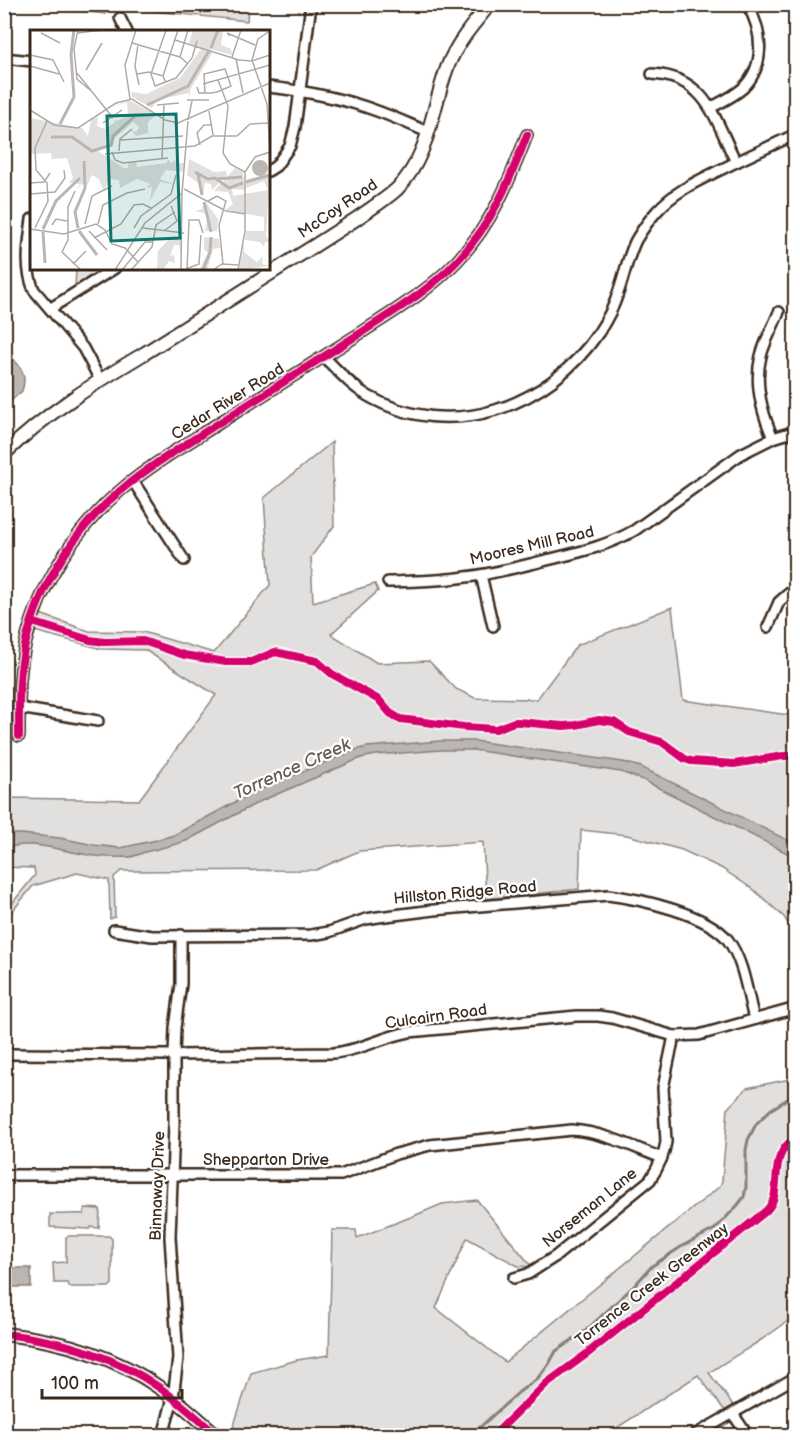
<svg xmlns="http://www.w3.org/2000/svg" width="800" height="1440" font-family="'Balsamiq Sans',sans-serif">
<rect width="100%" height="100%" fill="#fff"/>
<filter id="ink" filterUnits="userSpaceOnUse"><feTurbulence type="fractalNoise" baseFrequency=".0167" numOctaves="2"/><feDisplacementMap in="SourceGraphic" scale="12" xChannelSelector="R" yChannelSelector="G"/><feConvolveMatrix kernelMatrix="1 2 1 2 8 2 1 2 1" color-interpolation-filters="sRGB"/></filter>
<g filter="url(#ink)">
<g fill="#e2e0de" stroke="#8e857e" stroke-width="1.5">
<path d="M32 5H115L105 14Z"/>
<path d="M149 5H248L247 21 143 10Z"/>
<path d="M76 269H96L98 271 75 287Z"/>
<path d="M332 442 334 526 311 557 313 602 375 584 378 591 331 634 377 663 429 661 456 689 475 698 537 699 577 645 672 607 683 700 795 716V935L784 917 754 890 721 868 682 850 627 835 581 830 579 889 486 899 483 842 359 851 316 870 121 871 114 877 115 917 110 919 109 880 77 873 33 886 5 920V912L35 875 34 868 5 867V798L139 800 216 695 145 650 102 649 34 631 40 614 89 631 143 632 214 653 270 585 264 498Z"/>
<path d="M785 1080H795V1315C769 1338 738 1353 709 1373L734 1406 725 1411 698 1375 606 1435 554 1433 551 1436H238L232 1431 251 1373 297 1360 329 1355 332 1230H356L357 1238 416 1215 442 1204 477 1200 532 1267 518 1266 467 1238 436 1308 505 1362 720 1186 722 1181 728 1108 747 1088Z"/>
<path d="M85 1208 100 1209 99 1228 91 1227 90 1229 50 1227V1214C62 1215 72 1213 84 1214Z"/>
<path d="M69 1236H109L112 1239V1284L109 1287H70L67 1283H54L53 1263 66 1262V1237Z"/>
</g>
<g fill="#bcb6b3" stroke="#887e77" stroke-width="1.5">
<path d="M4 350C17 363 29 371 22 391L5 406Z"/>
<path d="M441 741H475L623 762 641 767 795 844V857L643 780 621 772 473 750H441L376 755 361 758 261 801 186 841C172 846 159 848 145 852 139 854 135 857 128 857 110 858 90 856 73 852 51 848 26 840 5 849V836L10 834H22L60 838 94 845 120 848 157 840 174 835 254 792 355 750 367 747Z"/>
<path d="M4 1259H7L8 1268H31V1287H5Z"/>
</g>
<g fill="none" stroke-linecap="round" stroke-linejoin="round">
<path stroke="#887e77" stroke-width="3" d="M470 1436 519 1392 537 1379 549 1364 556 1351 584 1332 635 1285 652 1266 684 1245 715 1229 737 1206 744 1197 746 1187V1150L748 1140 756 1124 770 1110 786 1100 796 1096"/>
<defs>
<g id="street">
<path d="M120 18 127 32"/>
<path d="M4 58 32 61"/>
<path d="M652 74C707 77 715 120 736 162"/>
<path d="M268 87C305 91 342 98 377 111 394 117 411 125 428 132"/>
<path d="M710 108C721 102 733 97 743 88 766 65 763 31 747 4"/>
<path d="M268 171 276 166 290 146 295 127 300 90 311 4"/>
<path d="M32 219C29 244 24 266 34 290L83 348 100 380"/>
<path d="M51 308 115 268"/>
<path d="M324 357C338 371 351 386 368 396 450 443 548 408 599 332 606 321 613 309 617 296 624 278 627 258 636 240 642 230 649 220 657 211 675 191 698 181 722 169 746 157 771 146 796 134"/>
<path d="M773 438C762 413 754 383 761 356 765 341 773 327 779 312"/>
<path d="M133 481 184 560"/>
<path d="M481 575 493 626"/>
<path d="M388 582C414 581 440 581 466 577 492 574 518 567 543 561 575 553 606 547 635 530L741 454 773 438 796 431"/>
<path d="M768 627 779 602 796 587"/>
<path d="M19 708 98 721"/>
<path d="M19 736C19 704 18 673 26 641 40 584 76 528 121 490 152 464 188 443 222 421 266 393 311 365 356 336 391 313 428 292 457 261 492 224 509 182 527 135"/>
<path d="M114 930 152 936 311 935 329 932 366 919 378 917 434 910 608 895C640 899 708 914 728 940 744 962 747 993 754 1019"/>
<path d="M4 1054 174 1055 333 1053C359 1051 382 1037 409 1032L577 1016H598L612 1018 674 1036 699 1035 796 1008"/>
<path d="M4 1175H341L396 1154 430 1145 572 1130C603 1132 633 1147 662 1158"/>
<path d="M514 1278 528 1274 556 1256 650 1180C658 1168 664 1156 666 1142L663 1088 674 1036"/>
<path d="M733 1414 748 1436"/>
<path d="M163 1436 173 1398 178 1358 170 1237 174 1124V1055L175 1028 181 984V935"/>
<path d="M693 1436 796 1377"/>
</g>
<g id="secondary">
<path d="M4 454C46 413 95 383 145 353 195 321 245 290 295 258 316 245 336 232 356 219 370 209 385 200 397 189 429 157 432 109 447 68 456 44 473 24 490 4"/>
<path d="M4 1334C60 1340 115 1356 160 1388 181 1403 199 1420 218 1436"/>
</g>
</defs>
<use href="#street" stroke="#3b2a1e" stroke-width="14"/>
<use href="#secondary" stroke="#3b2a1e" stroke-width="16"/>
<use href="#street" stroke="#fff" stroke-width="9"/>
<use href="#secondary" stroke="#fff" stroke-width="12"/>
<defs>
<g id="cycleway">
<path d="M32 622 90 640 105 642 143 641 184 655 226 662H251L275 652 317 661 332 674 379 700 390 713 400 719 464 727 496 729 514 722H519L563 726 576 725 599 720 614 722 629 732 662 742 685 759 691 761 734 764 783 756H796"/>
<path d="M19 736C19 704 18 673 26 641 40 584 76 528 121 490 152 464 188 443 222 421 266 393 311 365 356 336 391 313 428 292 457 261 492 224 509 182 527 135"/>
<path d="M4 1334C60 1340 115 1356 160 1388 181 1403 199 1420 218 1436"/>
<path d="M493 1436 547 1383 588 1353 766 1211C786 1192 764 1158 796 1137"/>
</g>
</defs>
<use href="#cycleway" stroke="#fff" stroke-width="11"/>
<use href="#cycleway" stroke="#d6006c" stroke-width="8"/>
</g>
</g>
<g text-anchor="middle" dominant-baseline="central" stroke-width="4.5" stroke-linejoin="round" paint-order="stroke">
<g font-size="16" fill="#3b2a1e" stroke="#fff">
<text transform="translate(338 209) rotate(-34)">McCoy Road</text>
<text transform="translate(228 402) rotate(-32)">Cedar River Road</text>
<text transform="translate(532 546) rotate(-13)">Moores Mill Road</text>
<text transform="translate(465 893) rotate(-5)">Hillston Ridge Road</text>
<text transform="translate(436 1017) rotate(-8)">Culcairn Road</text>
<text x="266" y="1160">Shepparton Drive</text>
<text transform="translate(158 1186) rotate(-88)">Binnaway Drive</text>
<text transform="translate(590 1208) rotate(-39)">Norseman Lane</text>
<text transform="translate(652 1285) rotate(-38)">Torrence Creek Greenway</text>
</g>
<g font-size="18" font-style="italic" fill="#685b52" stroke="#fff">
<text transform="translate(292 769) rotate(-24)">Torrence Creek</text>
</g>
</g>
<g transform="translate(30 30)">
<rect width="240" height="240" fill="#fff"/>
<path d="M163 0H193L191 15 201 19 202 25 180 19 183 22 160 60V70L159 63 127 70 122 78 102 67 101 62 116 64 150 48 171 19 159 13ZM99 70 126 85 118 92V103L106 106 101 100 106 102 109 97 103 92 85 108 83 116 68 121 94 138H98V133L106 132 107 137 137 133 138 129 141 133 148 128 145 133H154V142L136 140 130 149 145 155 130 152 120 171 122 157 116 158 120 154 107 149 90 158 89 150 79 149 74 162 69 149 62 145 57 156 52 154 46 160 50 154 39 153 43 148 37 128 22 129 21 123 0 124V88L52 98 58 106 61 90 68 87 67 96 75 99 85 92 83 88 86 91 98 86 97 72 80 78ZM159 129 184 142 196 141 197 145 182 160 181 154 175 153 173 166 168 153 157 145ZM205 138 213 142 215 160 202 159 203 166 238 160 234 151 216 158V150L240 143 236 206 240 212H235L234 217 230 212 215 210 216 201H234V187L195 180 203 174 198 162 184 161ZM175 171 188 189 187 201H175L178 184 165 181 172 179ZM141 207 152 208 151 224 149 215H144L140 226 144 225 145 233 139 231 133 240H127L128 221ZM174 207 189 209 190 218 183 219 177 240H169L178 223 174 219ZM214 212V222L227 232 233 226 232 234 240 236 209 240Z" fill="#e2e0de"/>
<path d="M222 138a8 8 0 1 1 16 0a8 8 0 1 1-16 0Z" fill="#bcb6b3"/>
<path fill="none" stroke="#bcb6b3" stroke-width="3" d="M181 18 188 0M117 75 158 56 179 21M30 94 44 67 41 24 44 0M21 107H42L62 121 81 115 83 106 107 84M165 142 178 149 185 148 199 158 213 153M168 144 172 165M186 149 212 147M216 152 240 145M174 172 181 202M48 198 45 182 55 158 54 131M13 199 26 171 50 148M49 201 67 225M13 202 15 233M173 240 180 222 181 207"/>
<path fill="none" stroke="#b1aaa5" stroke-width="1.5" d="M48 0 44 19 47 49 60 60M136 0 121 44 125 56 146 48 162 28 167 11M240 1 228 9 222 30 237 74 240 121M11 3 30 13M48 3 72 0M200 6 197 3 225 15M145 10 209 30 222 31 240 25M102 13 150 27 157 33M108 14 105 36 109 55M0 25 23 30 34 52M150 27 158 0M202 27 211 0M206 29 213 63M0 36 29 44M56 40 72 13M47 43 83 88M107 44 119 42 133 46M188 50 198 76 193 123 200 134 215 142M136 53 133 46 148 0M173 54 240 35M167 57 169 63H182L187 62 201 56 195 39 174 44 175 63M100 69 95 35 106 0M157 70H179M127 75 149 73M0 80 24 95 48 98 86 73 102 69 135 90 148 93 240 53M179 81 183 105M158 90 162 71M73 93 92 80M90 110 153 106M170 115 167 103 174 95H181M89 121 90 109 102 99M82 122 85 130 93 133 138 128M75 124 165 116 182 106H207L220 94 240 93M132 128 134 75M0 153 14 152 20 143M154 159 196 181 216 184M45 161 38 177V210L32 222 51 240M0 164 25 162 35 148 34 140M178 171 187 166 196 171 189 195 193 234M55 194 62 166 82 156M68 194 73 175 97 163 115 159M22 195 26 189 37 191M5 198 18 171 17 153 6 140 5 118 17 91M104 198 111 186 141 164 146 145M113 198 154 203M0 199 34 204 66 194 75 200 82 214 95 218 108 232M59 201 77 220M134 201 147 191 141 176M64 208 91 194 104 175 113 174 121 178M43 234 56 221M156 239 169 234 171 205M85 240 115 193 152 163 158 91M92 240 115 212H123M101 240 122 217 126 195 145 182M151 240 152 163M157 240 159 190H169L173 203M183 240 192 234 208 235M208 240 215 201V142L225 127 240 122"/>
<path fill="#0f766e" fill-opacity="0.15" stroke="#0f766e" stroke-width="3" d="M146 84 150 208 81 211 77 86Z"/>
<rect width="240" height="240" fill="none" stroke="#3b2a1e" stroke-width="3"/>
</g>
<rect width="800" height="1440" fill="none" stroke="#fff" stroke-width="24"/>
<rect x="12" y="12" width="776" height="1416" fill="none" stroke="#3b2a1e" stroke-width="2" filter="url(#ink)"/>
<path d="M42 1389v9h140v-9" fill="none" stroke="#3b2a1e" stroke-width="3"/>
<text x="51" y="1389" font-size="18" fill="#3b2a1e" stroke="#ffffff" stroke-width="4.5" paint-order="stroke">100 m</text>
</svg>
